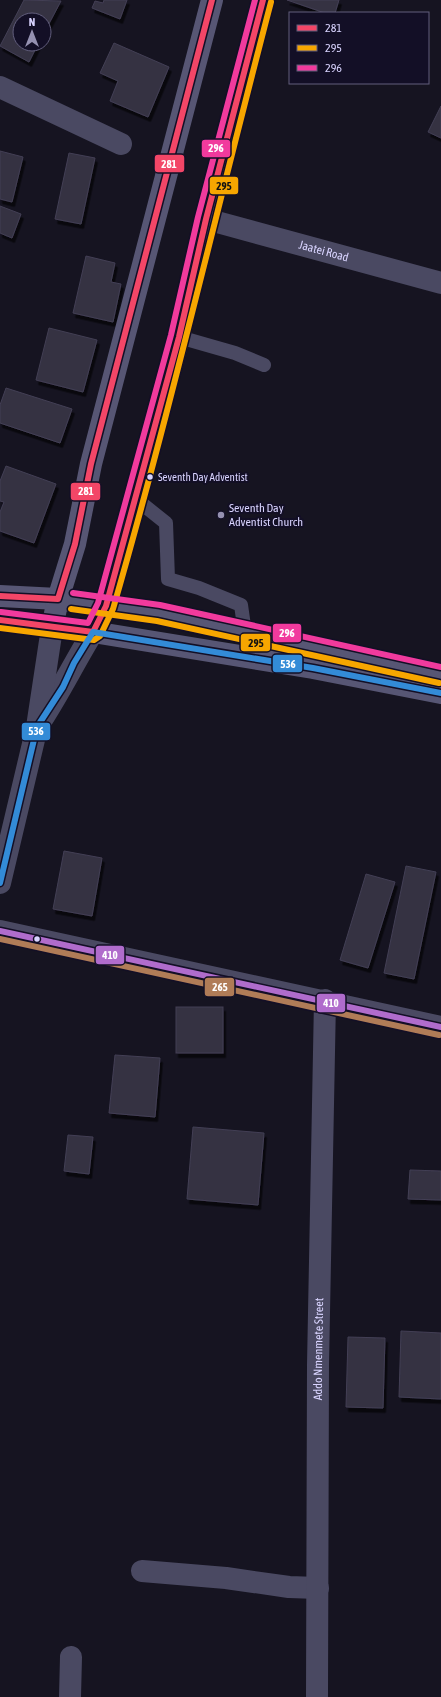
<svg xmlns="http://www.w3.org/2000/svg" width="441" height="1697" font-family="'Asap Condensed',sans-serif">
<defs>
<filter id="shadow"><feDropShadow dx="2.5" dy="4.5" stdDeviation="0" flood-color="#0009"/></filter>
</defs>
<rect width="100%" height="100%" fill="#161421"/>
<g fill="#343243" stroke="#433f54" filter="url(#shadow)">
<path d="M24 0 61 1 44 33V20H20V44H38L29 62 0 46Z"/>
<path d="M104 0H127L120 19 92 8 95 1 103 3Z"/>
<path d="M287 0H339L335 13H325Z"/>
<path d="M114 43 169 67 148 117 110 101 118 81 100 73Z"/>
<path d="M441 106V138L428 132Z"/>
<path d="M0 151 23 157 12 202 0 199Z"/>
<path d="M69 153 95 158 81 224 55 219Z"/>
<path d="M0 206 21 214 12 238 0 233Z"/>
<path d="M86 256 115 263 111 282 121 284 113 322 73 313Z"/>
<path d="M49 328 97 340 83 392 36 380Z"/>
<path d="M6 388 72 409 60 443 0 423V405Z"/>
<path d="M6 466 56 484 34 543 0 531V512L4 502 0 501V481Z"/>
<path d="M64 851 102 858 92 916 53 909Z"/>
<path d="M406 866 436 872 414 979 384 973Z"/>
<path d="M366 874 395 882 368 968 340 960Z"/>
<rect x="176" y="1007" width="47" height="46"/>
<path d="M115 1055 160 1058 155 1117 109 1113Z"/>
<path d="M193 1127 264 1133 258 1205 187 1199Z"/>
<path d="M68 1135 93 1137 89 1174 64 1171Z"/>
<path d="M410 1170 441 1171V1200L408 1199Z"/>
<path d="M401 1331 441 1333V1399L399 1397Z"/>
<path d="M348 1337 385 1338 383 1408 346 1407Z"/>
</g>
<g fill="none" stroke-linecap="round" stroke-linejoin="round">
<g stroke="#4a4962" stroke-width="14">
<path d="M179 337 235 353 264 365"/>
<path d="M136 499 166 523 168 579 199 588 241 605 245 633"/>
</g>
<g stroke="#4a4962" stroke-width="22">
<path d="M0 87 121 144"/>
<path id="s1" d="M206 219 441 283"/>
<path d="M41 721C60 692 75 661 93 632"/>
<path d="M0 883 37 727 52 628"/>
<path d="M0 931 441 1027"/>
<path d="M142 1571 226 1578 289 1587 318 1588"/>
<path d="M70 1697 71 1657"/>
<path id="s2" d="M317 1697 318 1365 325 1000"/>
</g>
<g stroke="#575674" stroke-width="22">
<path d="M0 596 58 599 158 613 441 675"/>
<path d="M0 620 93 632 313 668 441 693"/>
<path d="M52 628 58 599 75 544 91 464 212 0"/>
<path d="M93 632 106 606 121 555 179 337 206 219 263 0"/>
</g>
<defs>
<g id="bus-1">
<path d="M0 596 58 599 75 544 91 464 212 0"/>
<path d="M0 620 93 632 106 606 179 337 206 219 263 0"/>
</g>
<g id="bus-2">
<path d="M71 609 157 621 439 683"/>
<path d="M0 628 94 640 100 636 113 609C171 408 218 204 271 2"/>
</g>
<g id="bus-3">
<path d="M73 593 160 605 441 667"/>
<path d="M1 612 88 623 98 603 171 335 198 217 255 0"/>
</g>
<path id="bus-4" d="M0 931 441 1027"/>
<path id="bus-5" d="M0 939 439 1035"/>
<path id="bus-6" d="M0 883 37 727 63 687 74 663 93 632 313 668 441 693"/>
</defs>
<use href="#bus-1" stroke="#130f26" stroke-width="9"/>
<use href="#bus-2" stroke="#130f26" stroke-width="9"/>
<use href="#bus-3" stroke="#130f26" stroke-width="9"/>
<use href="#bus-4" stroke="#130f26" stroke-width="9"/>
<use href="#bus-5" stroke="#130f26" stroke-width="9"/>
<use href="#bus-6" stroke="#130f26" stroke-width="9"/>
<use href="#bus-1" stroke="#f34667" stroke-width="6"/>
<use href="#bus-2" stroke="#f7a600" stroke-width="6"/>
<use href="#bus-3" stroke="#f13a9d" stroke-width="6"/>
<use href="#bus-4" stroke="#b06ccc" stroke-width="6"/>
<use href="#bus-5" stroke="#b07c57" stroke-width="6"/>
<use href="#bus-6" stroke="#338bd7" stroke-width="6"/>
</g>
<g fill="#d9d4ff" stroke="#130f26" stroke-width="1.5">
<circle cx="150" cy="477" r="3.5"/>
<circle cx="37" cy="939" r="3.5"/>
</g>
<circle fill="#9591b1" stroke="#130f26" stroke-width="1.5" cx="221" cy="515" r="4"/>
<g text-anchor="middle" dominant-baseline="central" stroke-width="4" stroke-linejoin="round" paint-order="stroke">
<g font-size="11" fill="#d9d4ff" stroke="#130f26" text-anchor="start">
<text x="158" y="477">Seventh Day Adventist</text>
</g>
<g font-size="12" fill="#d9d4ff" stroke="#130f26">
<text stroke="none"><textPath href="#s1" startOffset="122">Jaatei Road</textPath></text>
<text stroke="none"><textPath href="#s2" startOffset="348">Addo Nmenmete Street</textPath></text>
</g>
<g font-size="12" fill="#d9d4ff" stroke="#130f26" text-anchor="start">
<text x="229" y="508">Seventh Day<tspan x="229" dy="14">Adventist Church</tspan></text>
</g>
</g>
<g stroke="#130f26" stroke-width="1.5">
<rect x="201" y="139" width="30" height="19" rx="4" fill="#f13a9d"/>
<rect x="154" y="154" width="31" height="19" rx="4" fill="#f34667"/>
<rect x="209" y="176" width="30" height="19" rx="4" fill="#f7a600"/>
<rect x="70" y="482" width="31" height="19" rx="4" fill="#f34667"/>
<rect x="272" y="623" width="30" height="20" rx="4" fill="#f13a9d"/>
<rect x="240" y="633" width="31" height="19" rx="4" fill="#f7a600"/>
<rect x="272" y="654" width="31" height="19" rx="4" fill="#338bd7"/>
<rect x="21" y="722" width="30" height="19" rx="4" fill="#338bd7"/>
<rect x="95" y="945" width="30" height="20" rx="4" fill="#b06ccc"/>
<rect x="204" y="977" width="31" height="20" rx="4" fill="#b07c57"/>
<rect x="316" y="993" width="30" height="20" rx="4" fill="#b06ccc"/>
</g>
<g font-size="11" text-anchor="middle" font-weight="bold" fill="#fff">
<text x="216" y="152">296</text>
<text x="169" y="168">281</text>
<text x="86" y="495">281</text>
<text x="287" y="637">296</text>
<text x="288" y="668">536</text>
<text x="36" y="735">536</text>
<text x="110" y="959">410</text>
<text x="220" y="991">265</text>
<text x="331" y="1007">410</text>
</g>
<g font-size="11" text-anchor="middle" font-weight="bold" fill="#111">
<text x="224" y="190">295</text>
<text x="256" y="647">295</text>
</g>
<rect x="289" y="12" width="140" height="72" fill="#130f26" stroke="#625e7d"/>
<rect x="297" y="25" width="20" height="6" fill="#f34667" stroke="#625e7d"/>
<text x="325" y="32" font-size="12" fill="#d9d4ff">281</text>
<rect x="297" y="45" width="20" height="6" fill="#f7a600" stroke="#625e7d"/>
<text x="325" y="52" font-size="12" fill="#d9d4ff">295</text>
<rect x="297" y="65" width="20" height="6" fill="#f13a9d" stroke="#625e7d"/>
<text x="325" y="72" font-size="12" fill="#d9d4ff">296</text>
<g transform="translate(32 32)"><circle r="19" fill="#130f26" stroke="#625e7d"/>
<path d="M0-3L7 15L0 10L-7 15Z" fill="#9591b1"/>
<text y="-6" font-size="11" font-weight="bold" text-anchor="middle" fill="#d9d4ff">N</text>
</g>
</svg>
